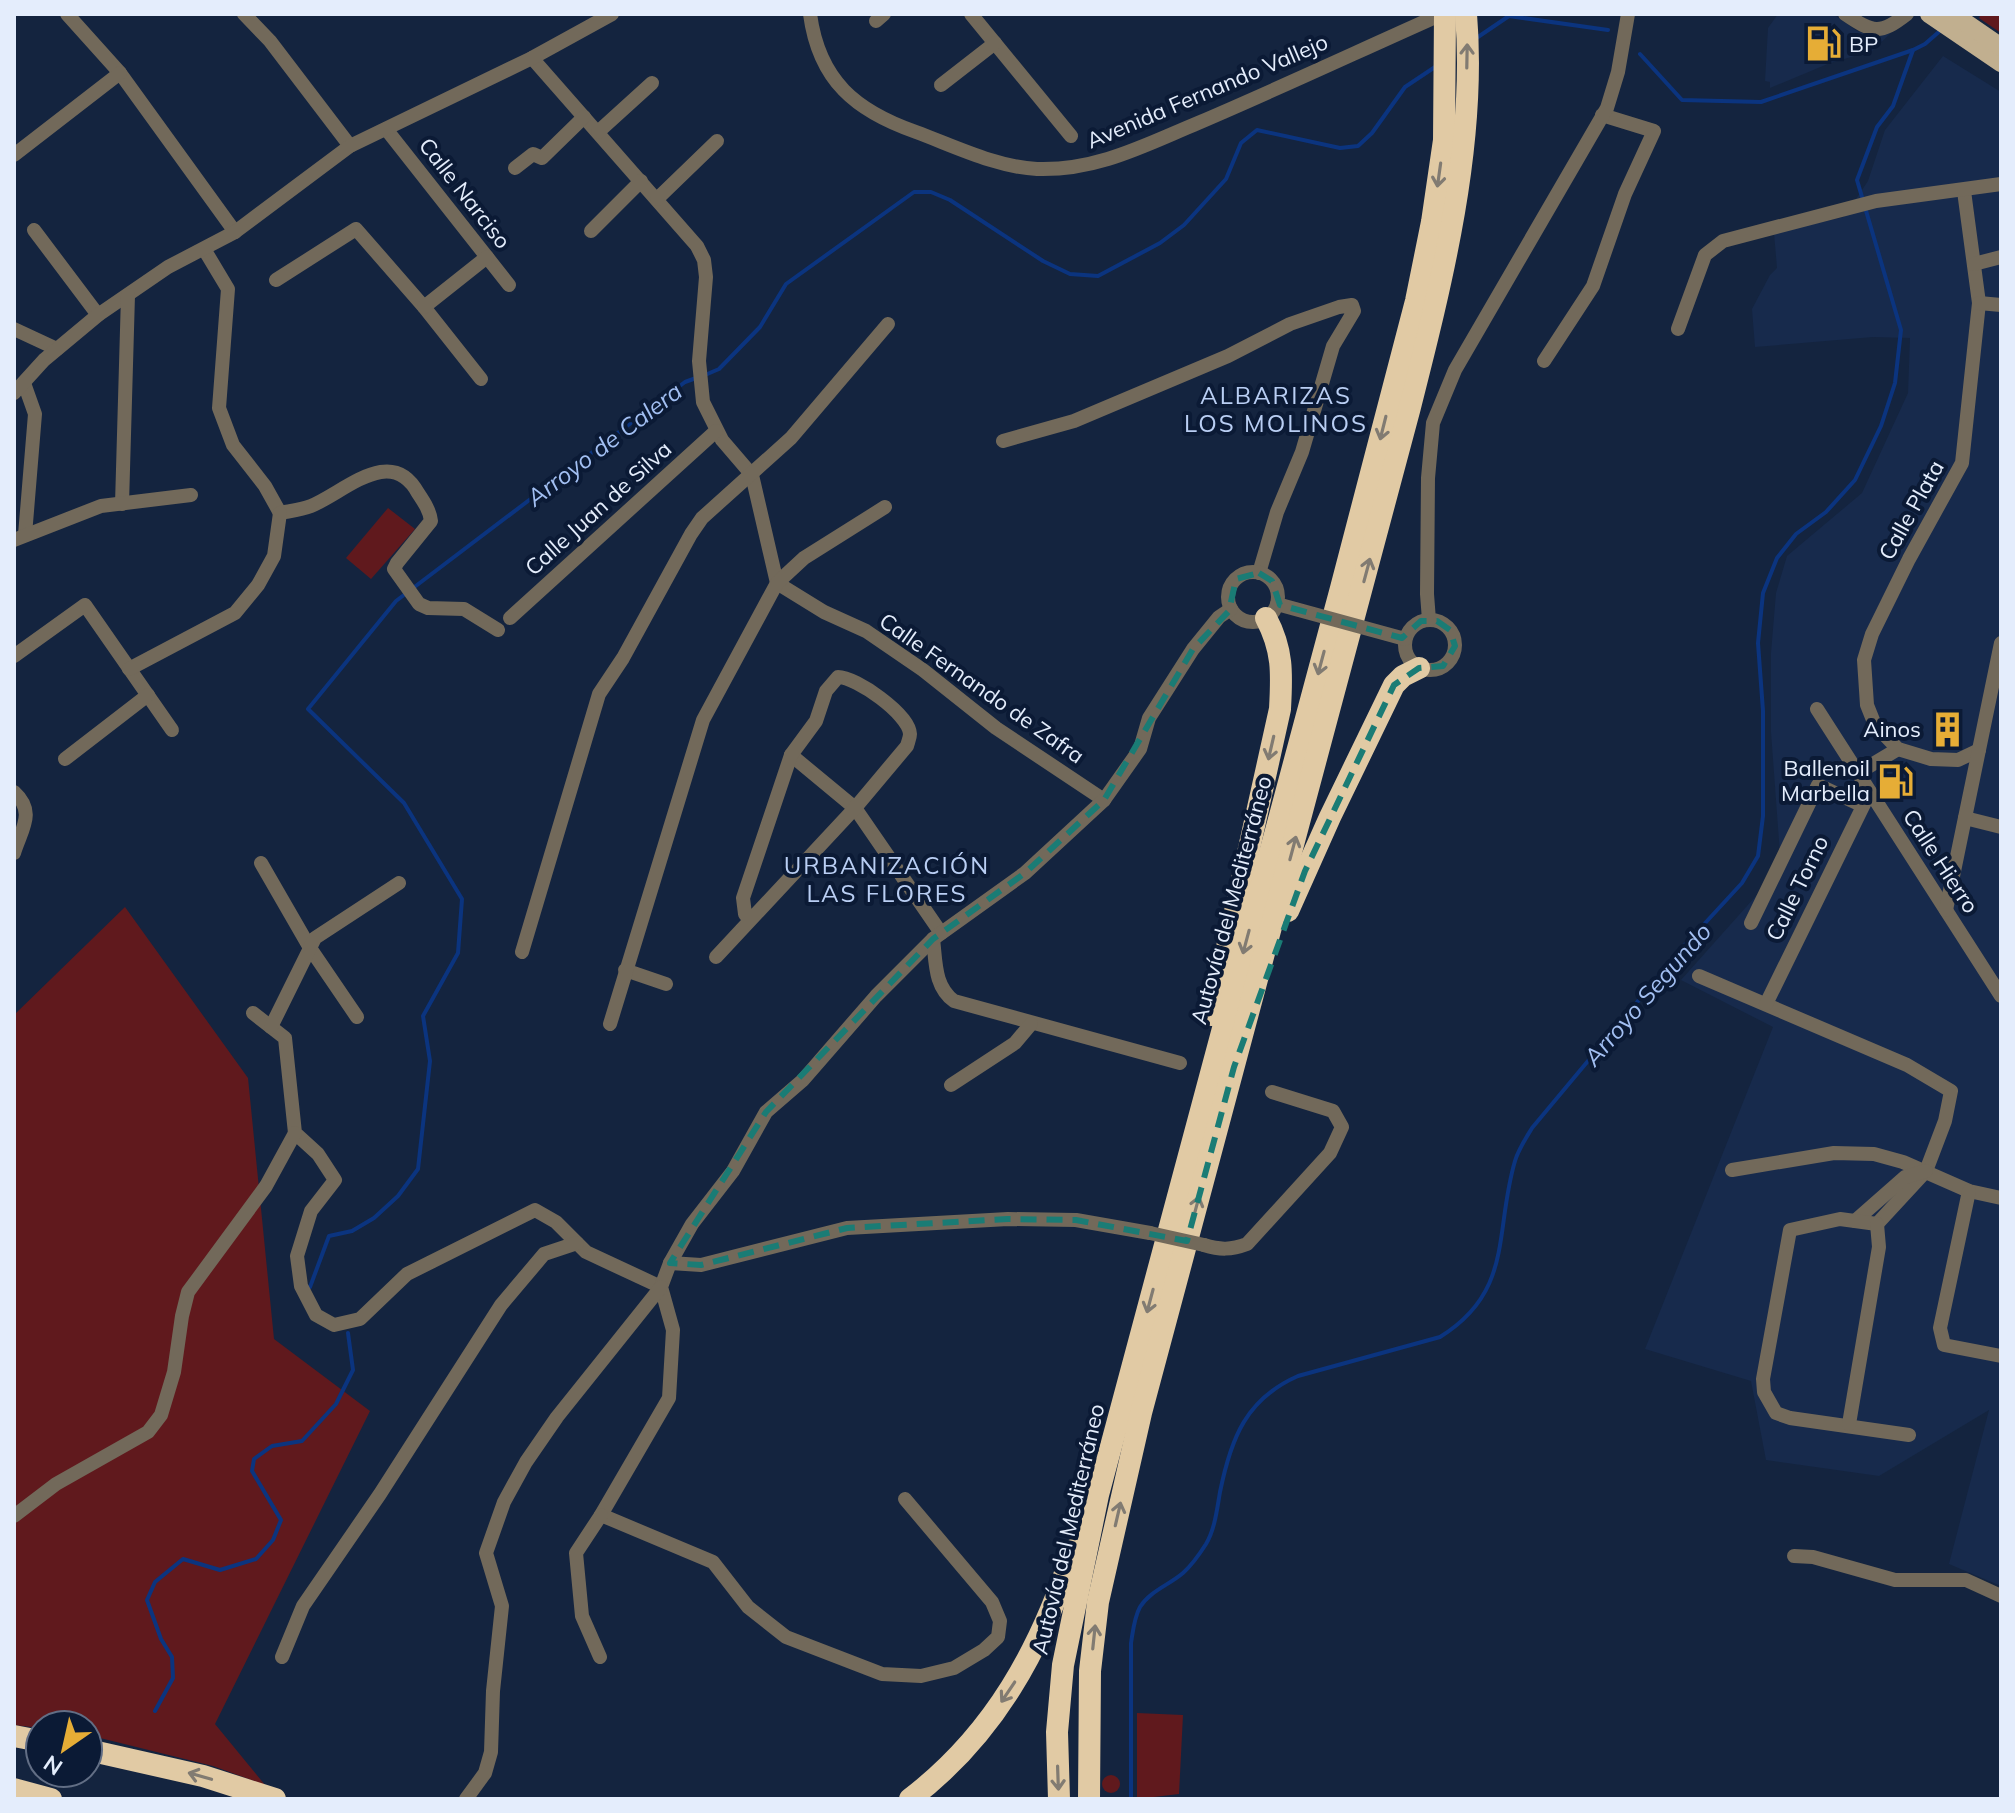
<svg xmlns="http://www.w3.org/2000/svg" width="2015" height="1813" font-family="Mulish,sans-serif">
<rect width="100%" height="100%" fill="#14243f"/>
<g fill="#172a4c">
<path d="M1778 14H1833L1857 31 1872 36H1880L1895 29 1872 51 1830 63 1770 88V82L1765 81 1768 28Z"/>
<path d="M1943 56 2001 92V1586L1949 1564 1989 1410 1879 1476 1766 1460 1751 1381 1645 1349 1773 1027 1681 980 1781 868 1771 732V653L1776 593 1787 556 1862 493 1908 393 1910 338 1873 337 1755 347 1752 309 1770 275 1777 268 1774 233 1844 217 1868 181 1885 130Z"/>
</g>
<g fill="#60191d">
<path d="M1981 14 2001 16V33L1979 18Z"/>
<path d="M388 508 415 529 371 579 346 558Z"/>
<path d="M125 907 248 1078 274 1339 370 1411 215 1724 265 1785 213 1766 88 1735V1725H40V1728L14 1725V1015Z"/>
<path d="M1137 1713 1183 1715 1179 1794 1137 1799Z"/>
<circle cx="1111" cy="1784" r="9"/>
</g>
<g fill="none" stroke-linecap="round" stroke-linejoin="round">
<g stroke="#0b347f" stroke-width="4">
<path d="M1475 39 1509 16 1608 30"/>
<path d="M1640 54 1682 100 1761 102 1913 50 1925 44 1941 30"/>
<path d="M705 375 719 369 760 327 786 284 914 192H931L950 200 1043 261 1070 274 1098 276 1160 243 1184 225 1226 179 1241 143 1257 130 1340 148 1358 146 1372 133 1405 87 1435 67"/>
<path d="M310 1287 329 1236 352 1231 374 1218 398 1196 418 1169 430 1061 423 1016 458 953 462 899 404 803 308 709 396 601 685 382 696 378"/>
<path d="M155 1711 173 1678 172 1657 161 1639 147 1600 155 1582 183 1559 220 1570 256 1559 273 1540 281 1520 252 1471 254 1459 272 1446 302 1441 336 1404 353 1370 348 1333"/>
<path d="M1131 1799V1643C1133 1631 1134 1618 1140 1607 1150 1591 1169 1585 1183 1573 1192 1565 1199 1555 1206 1544 1215 1529 1217 1509 1220 1492 1231 1438 1246 1399 1298 1376L1440 1337C1514 1291 1494 1232 1515 1161 1518 1150 1526 1138 1532 1128L1684 946 1742 883 1758 856 1763 816V711L1758 643 1763 593 1777 558 1796 534 1826 512 1855 480 1881 426 1895 383 1901 330 1857 180 1877 127 1893 106 1913 50"/>
</g>
<g stroke="#72695a" stroke-width="14">
<path d="M67 14 120 73 235 232"/>
<path d="M244 14 270 41 350 146"/>
<path d="M810 14C819 81 856 111 916 132 954 146 996 167 1037 169 1097 171 1145 145 1198 123 1280 88 1361 50 1442 14"/>
<path d="M971 14 1071 136"/>
<path d="M1845 14C1873 33 1880 35 1907 14"/>
<path d="M876 21 884 14"/>
<path d="M532 58 697 246 704 260 706 277 699 361 703 402 722 440 752 475 777 583 824 612 866 631 923 670 996 728 1104 800"/>
<path d="M941 85 995 43"/>
<path d="M386 129 509 285"/>
<path d="M598 132 652 83"/>
<path d="M14 155 120 73"/>
<path d="M515 168 533 154 542 158 584 117"/>
<path d="M1964 191 1979 303 1962 463 1909 559 1872 634 1864 660 1867 705 1875 725 1898 749 1931 759 1958 760 1979 750"/>
<path d="M657 199 717 141"/>
<path d="M34 230 98 315"/>
<path d="M591 231 641 181"/>
<path d="M204 249 228 289 219 408 233 445 265 486 280 513"/>
<path d="M1974 264 2001 257"/>
<path d="M276 280 356 229 424 307 481 379"/>
<path d="M1979 303 2001 305"/>
<path d="M424 307 487 257"/>
<path d="M14 329 57 349"/>
<path d="M1678 329 1705 255 1723 241 1876 201 2001 184"/>
<path d="M1544 361 1593 286 1625 194 1654 131 1602 115"/>
<path d="M24 383 35 414 25 535"/>
<path d="M14 393 44 360 98 315 168 267 235 232 350 146 532 58 612 14"/>
<path d="M1003 441 1074 421 1228 356 1290 324 1339 307 1352 305 1354 311 1333 346 1302 452 1277 512 1259 573"/>
<path d="M122 504 128 295"/>
<path d="M280 513C290 511 301 510 311 506 345 492 391 444 418 493 424 502 430 511 431 521L397 563 394 569 419 604 428 608 464 609 498 630"/>
<path d="M14 540 101 506 191 495"/>
<circle cx="1253" cy="597" r="25"/>
<path d="M510 618 716 431"/>
<circle cx="1430" cy="645" r="25"/>
<path d="M1429 620 1427 594 1428 478 1433 423 1455 370 1607 108 1618 72 1628 14"/>
<path d="M14 656 85 605 172 730"/>
<path d="M129 669 235 613 258 585 274 556 280 513"/>
<path d="M1817 709 2001 996"/>
<path d="M791 755 855 808 941 933"/>
<path d="M65 759 148 695"/>
<path d="M1858 773 1898 749"/>
<path d="M14 792C36 812 22 828 14 853"/>
<path d="M1965 818 2001 827"/>
<path d="M261 863 310 948 357 1017"/>
<path d="M1946 910 2001 643"/>
<path d="M1751 923 1818 785 1861 805"/>
<path d="M933 939C936 962 934 986 954 1001L1180 1063"/>
<path d="M522 952 599 694 623 658 691 534 702 518 791 438 888 324"/>
<path d="M716 957 855 808 907 746C908 742 910 738 910 734 909 714 856 677 838 677L826 691 816 721 791 755 743 898 745 914 750 920"/>
<path d="M625 970 666 984"/>
<path d="M1699 976 1907 1065 1951 1091 1945 1121 1926 1171 1877 1224"/>
<path d="M1766 1004 1870 792"/>
<path d="M253 1013 285 1038 295 1133 318 1154 335 1180 311 1211 297 1256 301 1286 316 1315 334 1325 360 1319 407 1274 535 1210 556 1222 586 1252 661 1287"/>
<path d="M610 1024 703 720 777 583 804 558 885 507"/>
<path d="M271 1027 315 938 399 883"/>
<path d="M951 1085 1015 1043 1031 1024"/>
<path d="M1732 1170 1834 1153 1874 1154 1903 1162 1969 1191 2001 1198"/>
<path d="M1969 1191 1940 1328 1944 1345 2001 1356"/>
<path d="M1855 1221 1905 1177 1926 1171"/>
<path d="M1877 1224 1840 1219 1790 1230 1763 1379 1764 1392 1776 1413 1790 1418 1909 1435"/>
<path d="M1204 1245C1220 1250 1231 1250 1247 1244L1330 1153 1342 1127 1333 1111 1272 1092"/>
<path d="M670 1263 701 1265 847 1228 1008 1219 1076 1220 1150 1233"/>
<path d="M1849 1424 1879 1247 1877 1224"/>
<path d="M905 1499 992 1602 1000 1621 998 1637 984 1650 954 1668 921 1676 882 1674 786 1637 748 1607 713 1562 601 1515 669 1398 673 1330 661 1287 670 1263 692 1224 733 1171 766 1112 803 1080 876 996 933 939 1025 873 1104 800 1140 749 1149 718 1193 649 1219 617 1231 609"/>
<path d="M14 1516 56 1484 148 1432 161 1415 174 1372 182 1316 188 1292 266 1186 295 1133"/>
<path d="M1794 1556 1813 1557 1895 1580H1966L2001 1596"/>
<path d="M282 1657 303 1606 380 1494 501 1305 544 1254 577 1243"/>
<path d="M600 1657 582 1616 576 1553 601 1515"/>
<path d="M466 1799 485 1773 491 1752 493 1691 502 1606 486 1553 504 1502 526 1462 557 1417 661 1287"/>
</g>
<g stroke="#c1af8f" stroke-width="18">
<path d="M1929 14 2001 63"/>
<path d="M1953 14 2001 47"/>
</g>
<g stroke="#e1caa4" stroke-width="22">
<path d="M1288 911 1330 817 1394 685 1403 676 1419 668"/>
<path d="M1212 1015 1280 709C1282 673 1283 650 1266 618"/>
<path d="M14 1736 40 1741"/>
<path d="M88 1750 203 1776 275 1799"/>
<path d="M14 1789 51 1799"/>
<path d="M910 1799C994 1735 1041 1649 1073 1550"/>
<path d="M1059 1799 1057 1732 1063 1665 1098 1495 1341 588 1416 301 1432 222 1444 140 1445 14"/>
<path d="M1089 1799 1090 1671 1098 1602 1141 1413 1409 411C1441 285 1477 145 1466 14"/>
</g>
<g stroke="#72695a" stroke-width="14">
<path d="M1277 604 1405 639"/>
<path d="M1150 1233 1204 1245"/>
</g>
</g>
<defs><path id="oneway-shaft" d="M-6 0H5M1.5-3L5.5 0L1.5 3" fill="none" stroke-width="1.6" stroke-linecap="round" stroke-linejoin="round" transform="scale(2)"/></defs>
<g stroke="#817b72">
<use href="#oneway-shaft" transform="translate(1467 56) rotate(-89)"/>
<use href="#oneway-shaft" transform="translate(1439 175) rotate(98)"/>
<use href="#oneway-shaft" transform="translate(1383 428) rotate(104)"/>
<use href="#oneway-shaft" transform="translate(1367 570) rotate(-75)"/>
<use href="#oneway-shaft" transform="translate(1321 663) rotate(105)"/>
<use href="#oneway-shaft" transform="translate(1271 748) rotate(103)"/>
<use href="#oneway-shaft" transform="translate(1293 848) rotate(-75)"/>
<use href="#oneway-shaft" transform="translate(1246 942) rotate(105)"/>
<use href="#oneway-shaft" transform="translate(1196 1208) rotate(-75)"/>
<use href="#oneway-shaft" transform="translate(1150 1301) rotate(105)"/>
<use href="#oneway-shaft" transform="translate(1118 1514) rotate(-77)"/>
<use href="#oneway-shaft" transform="translate(1094 1637) rotate(-84)"/>
<use href="#oneway-shaft" transform="translate(1008 1692) rotate(124)"/>
<use href="#oneway-shaft" transform="translate(200 1776) rotate(-164)"/>
<use href="#oneway-shaft" transform="translate(1058 1778) rotate(88)"/>
</g>
<path fill="none" stroke="#1a7c75" stroke-width="6" stroke-dasharray="16 10" stroke-linejoin="round" d="M1259 573 1272 581 1280 605 1402 638 1421 621H1437L1450 630 1455 646 1443 666 1419 668 1394 685 1305 871 1234 1067 1187 1241 1076 1220 1008 1219 847 1228 701 1265 670 1263 766 1112 933 939 1025 873 1104 800 1193 649 1229 611 1236 579Z"/>
<defs>
<symbol id="fuel-bare" viewBox="-9 -9 18 18"><path d="M-5.5-6h7V0h2V4h1.3V-2.5L3-4.5l.8-.8L6-3V5H2.5V1h-1V6h-7ZM-4.2-4.7v3.2H.2V-4.7Z" fill="#e6ad36" stroke="#0b1a35" stroke-width="2.5" paint-order="stroke"/></symbol>
<symbol id="building-bare" viewBox="-9 -9 18 18"><path d="M-4-6H4V6H1V3H-1V6H-4ZM-2.5-4.3h1.7v1.8h-1.7ZM.8-4.3h1.7v1.8H.8ZM-2.5-1h1.7V.8h-1.7ZM.8-1h1.7V.8H.8Z" fill="#e6ad36" stroke="#0b1a35" stroke-width="2.5" paint-order="stroke"/></symbol>
</defs>
<g fill-rule="evenodd">
<use href="#fuel-bare" x="1798" y="18" width="51" height="51"/>
<use href="#building-bare" x="1922" y="704" width="51" height="51"/>
<use href="#fuel-bare" x="1870" y="756" width="51" height="51"/>
</g>
<g text-anchor="middle" dominant-baseline="central" stroke-width="8" stroke-linejoin="round" paint-order="stroke">
<g font-size="22" fill="#e4edfc" stroke="#0b1a35" text-anchor="end">
<text x="1849" y="44" text-anchor="start">BP</text>
<text x="1921" y="729">Ainos</text>
<text x="1870" y="768">Ballenoil<tspan x="1870" dy="25">Marbella</tspan></text>
</g>
<g font-size="22" fill="#e4edfc" stroke="#0b1a35">
<text transform="translate(1207 91) rotate(-23)">Avenida Fernando Vallejo</text>
<text transform="translate(465 193) rotate(52)">Calle Narciso</text>
<text transform="translate(598 508) rotate(-42)">Calle Juan de Silva</text>
<text transform="translate(1911 510) rotate(-61)">Calle Plata</text>
<text transform="translate(982 688) rotate(35)">Calle Fernando de Zafra</text>
<text transform="translate(1941 861) rotate(57)">Calle Hierro</text>
<text transform="translate(1797 888) rotate(-64)">Calle Torno</text>
<text transform="translate(1231 900) rotate(-75)">Autovía del Mediterráneo</text>
<text transform="translate(1068 1529) rotate(-77)">Autovía del Mediterráneo</text>
</g>
<g font-size="24" letter-spacing="2" fill="#b9cef3" stroke="#0b1a35">
<text x="1276" y="395">ALBARIZAS<tspan x="1276" dy="28">LOS MOLINOS</tspan></text>
<text x="887" y="865">URBANIZACIÓN<tspan x="887" dy="28">LAS FLORES</tspan></text>
</g>
<g font-size="24" font-style="italic" fill="#a2bff2" stroke="#0b1a35">
<text transform="translate(604 444) rotate(-37)">Arroyo de Calera</text>
<text transform="translate(1647 994) rotate(-49)">Arroyo Segundo</text>
</g>
</g>
<rect width="2015" height="1813" fill="none" stroke="#e4edfc" stroke-width="32"/>
<g transform="translate(64 1749) rotate(214)"><circle r="38" fill="#0b1a35" stroke="#626e85" stroke-width="2"/>
<path d="M0-6L14 30L0 20L-14 30Z" fill="#e6ad36"/>
<text y="-12" font-size="22" font-weight="bold" text-anchor="middle" fill="#e4edfc">N</text>
</g>
</svg>
